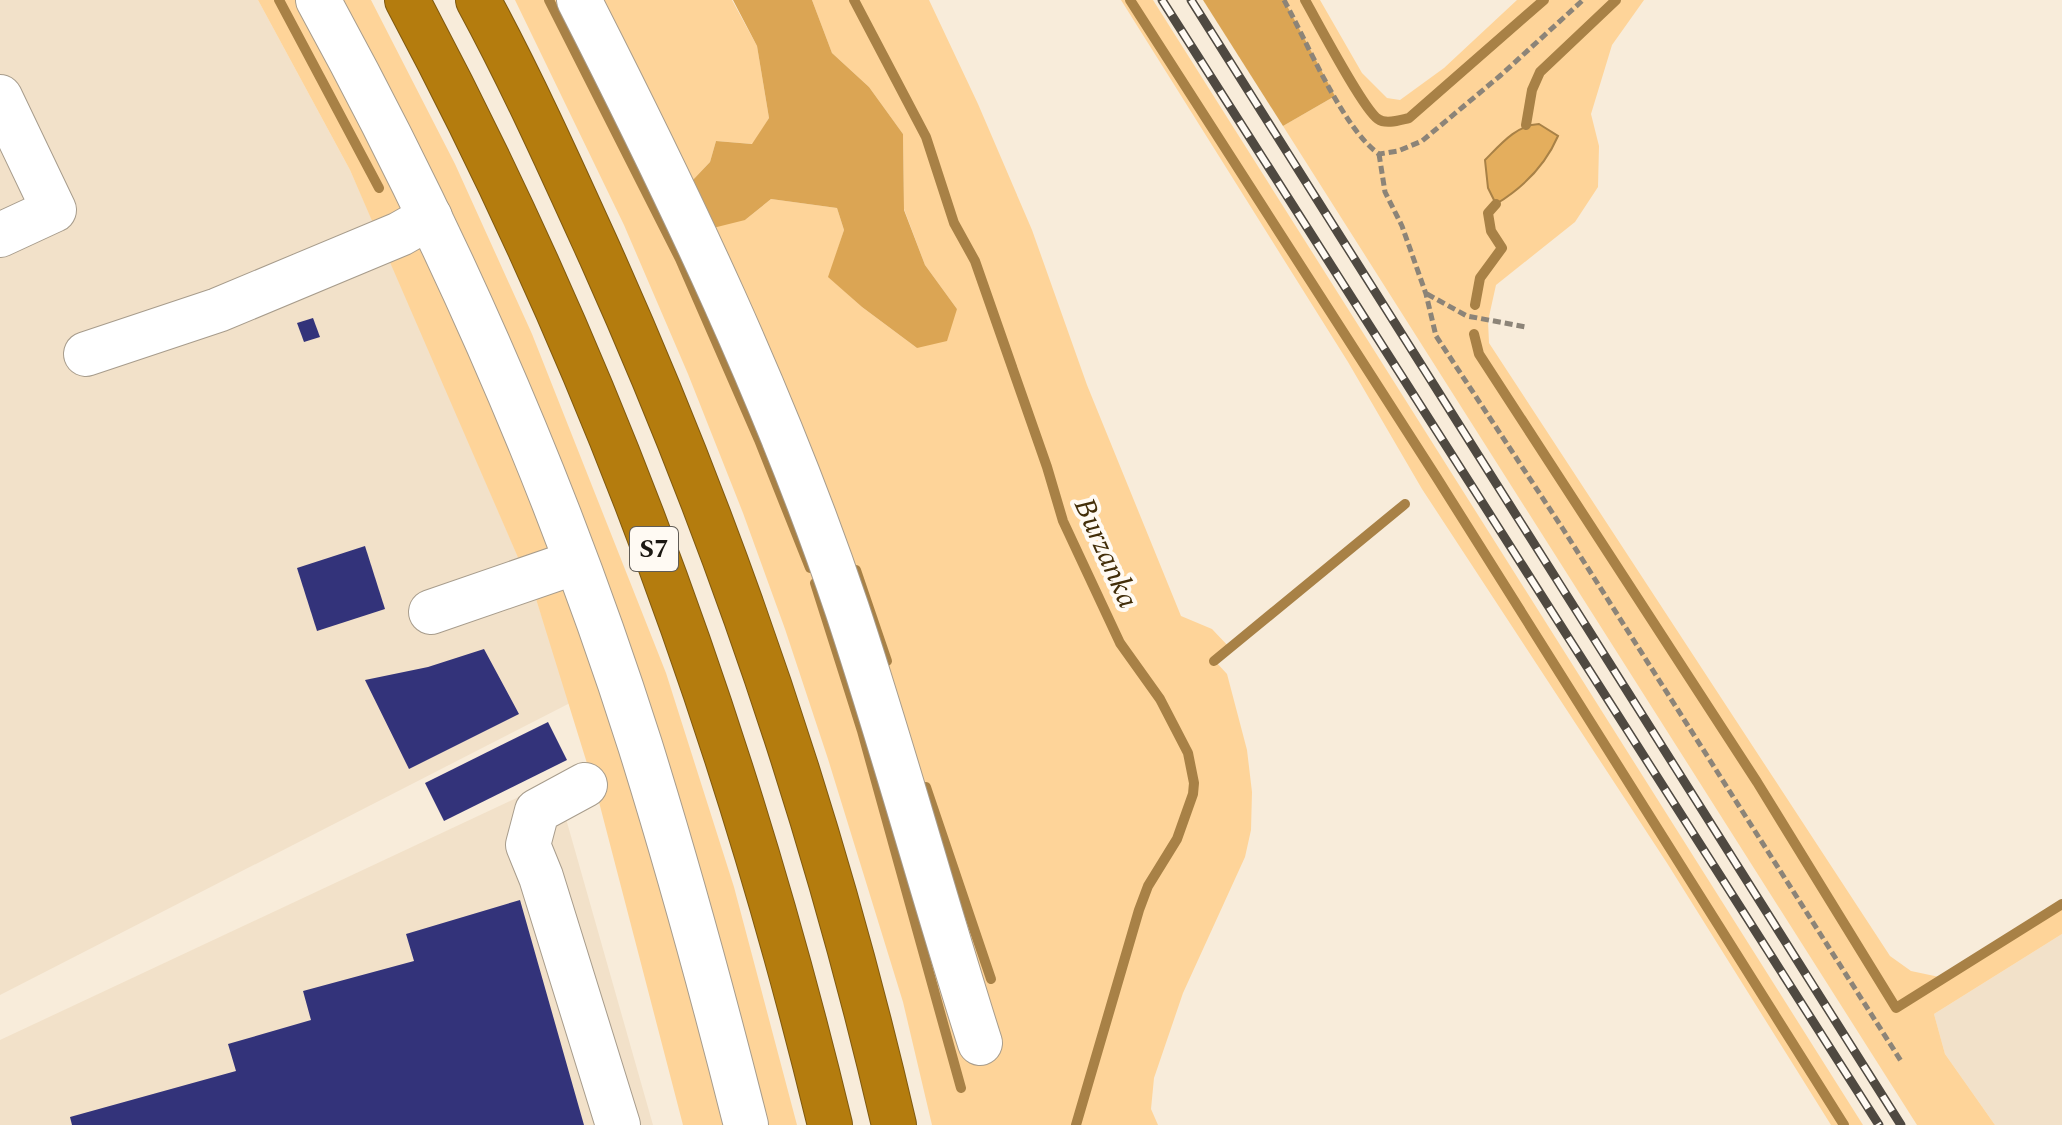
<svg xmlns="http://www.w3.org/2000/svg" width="2062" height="1125" font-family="Spectral,serif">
<rect width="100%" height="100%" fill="#f8ecda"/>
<g fill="#f2e1c9">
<path d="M0 0H258L350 170 399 280 536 599 570 703 0 995Z"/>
<path d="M555 780 653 1125H0V1040Z"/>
<path d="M2062 934V1125H1995L1945 1054 1934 1014Z"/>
</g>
<g fill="#fed499">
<path d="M258 0H371L455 164 532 334 666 673 734 887 797 1125H683L599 802 536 599 350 170Z"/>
<path d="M515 0H732L757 46 769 118 753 144 716 141 710 162 691 182 745 220 771 199 837 208 844 230 829 277 862 307 917 348 957 309 925 265 904 209 903 134 869 87 832 53 812 0H929L978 104 1032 230 1087 385 1181 616 1212 629 1230 648 1215 661 1227 674 1247 750 1252 792 1251 830 1245 857 1183 993 1154 1078 1151 1109 1158 1125H932L903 1002 828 759 785 629 743 513 688 374 624 225Z"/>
<path d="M1121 0H1153L1863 1125H1831L1667 863 1422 489 1348 362Z"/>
<path d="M1284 0H1320L1362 73 1387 98 1400 100 1444 68 1517 0H1644L1612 45 1591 114 1599 146 1598 187 1575 222 1496 285 1488 321 1489 343 1890 956 1911 971 1944 978 2062 904V934L1934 1014 1945 1054 1995 1125H1917L1283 126 1335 96Z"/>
</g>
<g fill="#dba554">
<path d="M733 0H812L832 53 869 87 903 134 904 210 925 265 957 309 947 341 917 348 862 307 828 277 844 230 837 208 771 199 745 220 713 228 691 182 710 162 716 141 752 144 769 118 757 46Z"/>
<path d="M1203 0H1284L1335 96 1283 126Z"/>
</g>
<path fill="#e4ae5d" stroke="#a88146" stroke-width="2" d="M1539 124 1558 136C1545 166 1524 187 1496 204L1488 188 1485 160C1500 145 1516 125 1539 124Z"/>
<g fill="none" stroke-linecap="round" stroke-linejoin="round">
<g stroke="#a88146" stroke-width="10">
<path d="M279 0 379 188"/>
<path d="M549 0 680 259 759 440 810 568"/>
<path d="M854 0 926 137 954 223 975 261 1047 467 1063 521 1120 643 1160 699 1188 753 1194 783 1193 794 1177 839 1148 886 1139 910 1076 1125"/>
<path d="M1130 0 1437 478 1844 1125"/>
<path d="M1305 0C1317 21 1363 109 1378 119 1386 125 1400 120 1409 118L1544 0"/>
<path d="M1526 125 1532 90 1540 72 1616 0"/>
<path d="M1475 305 1480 278 1502 248 1491 231 1488 213 1496 204"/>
<path d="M1474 334 1479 354 1757 782 1896 1008 2062 904"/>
<path d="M856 570 887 661"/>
<path d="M815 583 862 731 961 1088"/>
<path d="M1214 661 1405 504"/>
<path d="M926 787 991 979"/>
</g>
</g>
<g fill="#33337a">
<path d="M313 318 320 337 304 342 297 323Z"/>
<path d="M365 546 385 609 317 631 297 568Z"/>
<path d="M484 649 519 714 409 769 365 680 428 667Z"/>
<path d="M548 722 567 760 444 821 425 783Z"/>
<path d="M520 900 584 1125H72L70 1117 236 1071 228 1044 311 1020 303 991 414 961 406 934Z"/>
</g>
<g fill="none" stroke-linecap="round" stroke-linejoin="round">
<defs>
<g id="minor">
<path d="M318 0C448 237 558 487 640 745 679 870 714 998 746 1125"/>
<path d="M579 0C680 198 776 398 847 609 895 753 934 899 980 1043"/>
<path d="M0 97 54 210 0 235"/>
<path d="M86 354 218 310 400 234 430 217"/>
<path d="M431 612 576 562"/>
<path d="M585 785 537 811 528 845 541 877 618 1125"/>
</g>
<g id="highway">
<path d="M407 0C596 354 736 735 830 1125"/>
<path d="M478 0C523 83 562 170 601 256 726 535 825 827 894 1125"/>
</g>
</defs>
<use href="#minor" stroke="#a79c8c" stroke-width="46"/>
<use href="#highway" stroke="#7f590f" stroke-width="46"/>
<g stroke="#8c8478" stroke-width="5" stroke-dasharray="8 4" stroke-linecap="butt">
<path d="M1284 0C1307 42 1343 129 1379 154L1398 151 1422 141 1501 75 1583 0"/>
<path d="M1379 154 1385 192 1402 226 1426 294 1436 336 1563 529 1901 1061"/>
<path d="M1427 294 1467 316 1526 327"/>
</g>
<use href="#minor" stroke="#fff" stroke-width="44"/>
<use href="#highway" stroke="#b47c0e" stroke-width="44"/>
<defs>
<g id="rail">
<path d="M1162 0 1879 1125"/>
<path d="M1191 0 1901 1125"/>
</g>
</defs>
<use href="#rail" stroke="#4f4941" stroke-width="9"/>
<use href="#rail" stroke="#fffaf3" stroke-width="6" stroke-dasharray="18" stroke-linecap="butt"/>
</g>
<g text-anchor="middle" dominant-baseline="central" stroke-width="8" stroke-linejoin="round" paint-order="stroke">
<rect fill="#fffaf3" stroke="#605c56" stroke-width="2" x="630" y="527" width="48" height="44" rx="6"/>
<g font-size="26" font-weight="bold" fill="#1c1812">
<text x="654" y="549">S7</text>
</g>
<g font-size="30" font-style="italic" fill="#432e09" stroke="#fffaf3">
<text transform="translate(1106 553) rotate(66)">Burzanka</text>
</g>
</g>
</svg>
